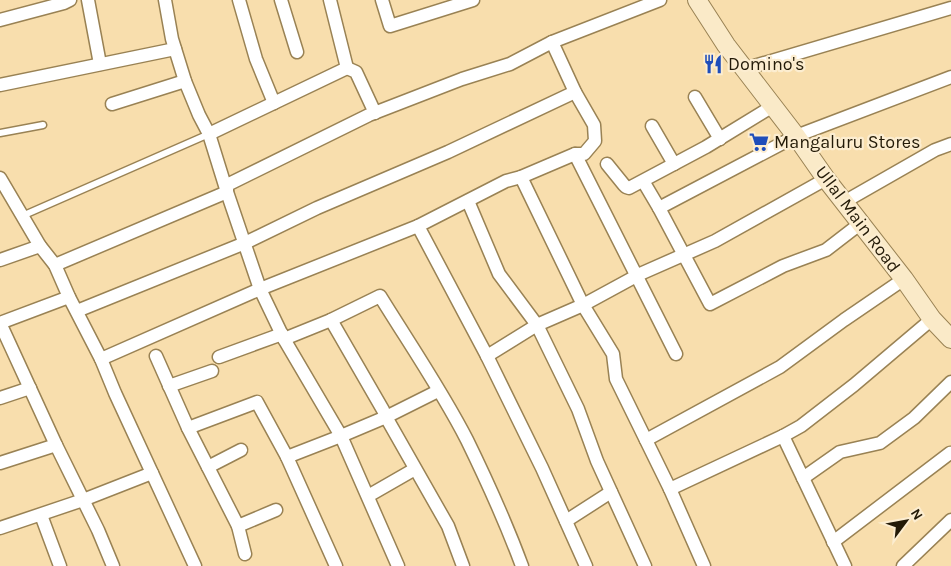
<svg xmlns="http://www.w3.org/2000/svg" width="951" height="566" font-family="Karla,sans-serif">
<rect width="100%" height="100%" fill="#f8dead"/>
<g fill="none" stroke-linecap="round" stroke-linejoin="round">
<defs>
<g id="service">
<path d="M0 133 43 125"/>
<path d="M22 216 209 134"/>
</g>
<g id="minor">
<path d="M88 0 100 64"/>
<path d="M165 0 172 39 185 81 199 115 209 134 227 192 260 289 284 339 341 436 398 566"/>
<path d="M239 0 256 59 274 103"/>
<path d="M281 0 297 52"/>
<path d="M382 0 390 26 473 0"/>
<path d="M0 20 64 3 70 0"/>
<path d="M552 42 575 92 594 125 595 141 584 154H575"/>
<path d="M347 68 356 72 375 113"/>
<path d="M744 69 951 8"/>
<path d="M0 85 175 49"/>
<path d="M695 97 720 139"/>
<path d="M112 104 185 81"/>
<path d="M652 126 674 164"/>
<path d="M209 134 347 68 330 0"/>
<path d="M607 164 624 185 626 187 629 188 706 147 773 106"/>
<path d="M521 177 583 305 613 354 616 379 670 489 704 566"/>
<path d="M0 178 40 246 55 265 69 297 101 359 115 393 195 566"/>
<path d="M646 186 659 208"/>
<path d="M468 201 499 274 537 325 578 409 597 461 645 566"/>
<path d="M844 202 935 150 951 144"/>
<path d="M861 223 826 250 783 266 710 304 659 208 796 136 951 77"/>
<path d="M0 260 40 246"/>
<path d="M55 265 227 192V185L369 115 462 79 510 64 552 42 660 0"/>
<path d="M77 311 245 243 317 208 448 152 575 92"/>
<path d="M331 320 383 410 386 417 448 526 463 566"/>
<path d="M0 323 56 445 98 530 113 566"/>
<path d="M0 323 69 297"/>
<path d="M284 339 331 320 380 296C409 343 442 391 467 440 487 481 506 523 522 566"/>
<path d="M156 356 188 428 238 526 245 554"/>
<path d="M487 356 537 325 583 305 640 274 715 241 826 179"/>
<path d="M219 357 282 334"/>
<path d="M101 359 260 289 418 226"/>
<path d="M169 386 212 371"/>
<path d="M0 398 30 388"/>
<path d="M188 428 257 402 287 457 336 566"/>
<path d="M783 436 803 478 840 452 880 443 914 418 951 382"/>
<path d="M646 440 780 367 844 320 904 279"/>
<path d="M287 457 341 436 386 417 438 391"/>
<path d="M0 463 56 445"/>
<path d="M208 467 241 450"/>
<path d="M803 478 845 566"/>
<path d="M670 489 783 436 801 426 854 385 932 319"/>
<path d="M368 496 415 469"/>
<path d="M41 515 60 566"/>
<path d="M566 521 611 492"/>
<path d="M238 526 276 510"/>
<path d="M0 528 83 500 152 473"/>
<path d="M833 542 950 453 951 454"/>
<path d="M586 566 542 468 487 356 418 226 506 181 521 177 575 154 676 354"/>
<path d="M903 566 951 520"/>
</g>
<path id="secondary" d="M697 0 726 45 796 136 826 179 904 279 932 319 951 339"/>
</defs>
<use href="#service" stroke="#998254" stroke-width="9"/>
<use href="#minor" stroke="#998254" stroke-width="15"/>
<use href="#secondary" stroke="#998254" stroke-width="20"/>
<use href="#service" stroke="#fff" stroke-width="6"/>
<use href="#minor" stroke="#fff" stroke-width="12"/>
<use href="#secondary" stroke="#faeac8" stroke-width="18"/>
</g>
<defs>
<symbol id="restaurant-bare" viewBox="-9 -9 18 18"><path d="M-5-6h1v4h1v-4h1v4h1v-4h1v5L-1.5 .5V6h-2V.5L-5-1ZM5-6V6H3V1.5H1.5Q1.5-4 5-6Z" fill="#1e4dba" stroke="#fcedd0" stroke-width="2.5" paint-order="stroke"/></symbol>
<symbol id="supermarket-bare" viewBox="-9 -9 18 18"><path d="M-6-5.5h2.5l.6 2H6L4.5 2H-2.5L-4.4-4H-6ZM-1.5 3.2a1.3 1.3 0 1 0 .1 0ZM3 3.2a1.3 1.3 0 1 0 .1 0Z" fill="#1e4dba" stroke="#fcedd0" stroke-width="2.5" paint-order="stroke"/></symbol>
</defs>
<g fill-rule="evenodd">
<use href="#restaurant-bare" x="699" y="50" width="28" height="28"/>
<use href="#supermarket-bare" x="745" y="128" width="28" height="28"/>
</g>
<g text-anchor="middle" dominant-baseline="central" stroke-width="4.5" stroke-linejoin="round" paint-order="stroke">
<g font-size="18" fill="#231a07" stroke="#fcedd0" text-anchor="start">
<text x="728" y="64">Domino's</text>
<text x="774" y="142">Mangaluru Stores</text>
</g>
<g font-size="18" fill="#231a07" stroke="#fcedd0">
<text transform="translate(858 219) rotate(53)">Ullal Main Road</text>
</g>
</g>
<g transform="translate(906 521) rotate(58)" stroke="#fcedd0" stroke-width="4" paint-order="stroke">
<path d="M0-4L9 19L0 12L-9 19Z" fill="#231a07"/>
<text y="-8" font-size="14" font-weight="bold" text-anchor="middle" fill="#231a07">N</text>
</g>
</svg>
